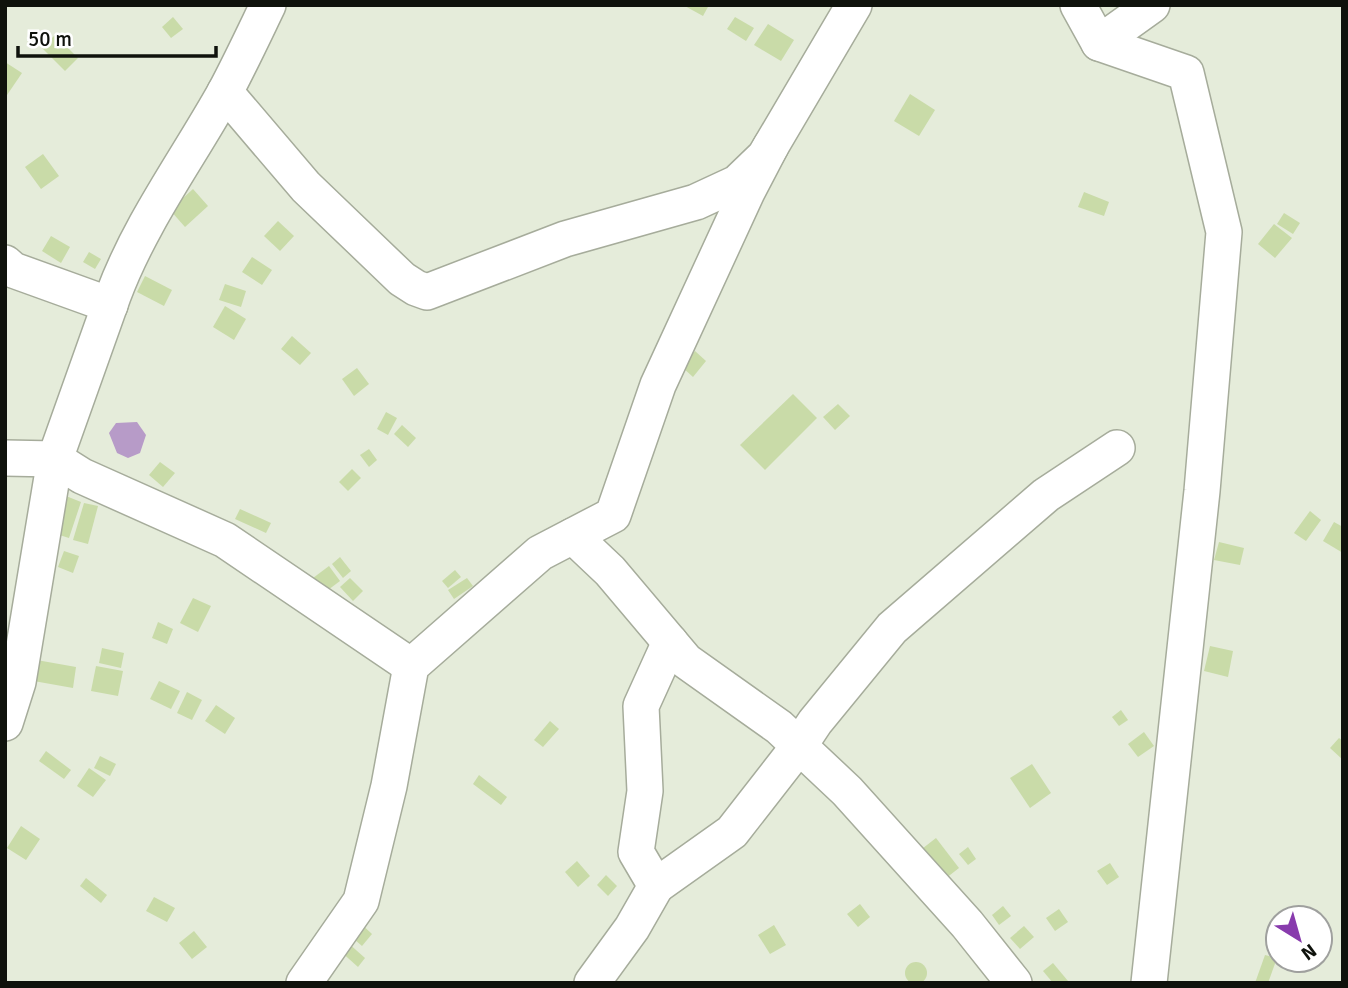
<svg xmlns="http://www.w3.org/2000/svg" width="1348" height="988" font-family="Signika,sans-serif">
<rect width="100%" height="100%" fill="#e5ecda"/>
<path fill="#b79bc8" d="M137 422 146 435 140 453 128 458 117 453 109 433 116 423Z"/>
<g fill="#c9dba8">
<path d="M683 5H709L703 16Z"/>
<path d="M173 17 183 29 171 38 162 27Z"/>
<path d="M735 17 754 28 746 41 727 29Z"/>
<path d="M768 24 794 40 781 61 754 45Z"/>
<path d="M55 35 78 58 65 71 42 48Z"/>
<path d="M5 62 22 73 5 98Z"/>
<path d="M910 94 935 110 919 136 894 121Z"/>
<path d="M43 154 59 176 41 189 25 167Z"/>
<path d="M193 189 208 206 185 227 170 210Z"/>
<path d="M1084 192 1109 202 1104 216 1078 207Z"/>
<path d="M1284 213 1300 223 1293 234 1277 224Z"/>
<path d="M278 221 294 236 280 251 264 236Z"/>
<path d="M1274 224 1292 238 1275 258 1258 244Z"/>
<path d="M51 236 70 247 61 263 42 251Z"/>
<path d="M89 252 101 259 95 269 83 262Z"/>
<path d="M252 257 272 270 262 285 242 272Z"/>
<path d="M145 276 172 290 164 306 137 292Z"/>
<path d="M225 284 246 291 241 307 219 300Z"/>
<path d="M225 306 246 319 234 340 213 327Z"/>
<path d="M292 336 311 353 300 365 281 349Z"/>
<path d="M695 351 706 361 693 377 682 367Z"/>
<path d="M357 368 369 384 354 396 342 379Z"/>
<path d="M793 394 817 418 765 470 740 445Z"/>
<path d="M838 404 850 416 835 430 823 417Z"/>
<path d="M386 412 397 418 388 435 377 429Z"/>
<path d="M402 425 416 438 408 447 394 434Z"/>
<path d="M369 449 377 460 369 467 360 455Z"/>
<path d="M160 462 175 473 163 487 149 475Z"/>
<path d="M352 469 361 478 348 491 339 482Z"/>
<path d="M66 496 81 502 69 538 53 533Z"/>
<path d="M84 503 98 506 88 544 73 540Z"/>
<path d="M240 509 271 523 266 533 235 519Z"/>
<path d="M1310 511 1321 520 1306 541 1294 533Z"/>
<path d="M1334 522 1343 527V553L1323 541Z"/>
<path d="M1219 542 1244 548 1240 565 1214 560Z"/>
<path d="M64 551 79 556 73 573 58 567Z"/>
<path d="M340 557 351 571 343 578 332 564Z"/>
<path d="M329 566 340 581 324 593 313 578Z"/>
<path d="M455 570 461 577 448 588 442 581Z"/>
<path d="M350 578 363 591 353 601 340 587Z"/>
<path d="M467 578 473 586 454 599 448 590Z"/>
<path d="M193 598 211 606 198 632 180 623Z"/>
<path d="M158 622 173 629 167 644 152 638Z"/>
<path d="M1210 646 1233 651 1228 677 1204 671Z"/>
<path d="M102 648 124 653 121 668 99 663Z"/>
<path d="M31 659 76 667 73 688 28 680Z"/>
<path d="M96 666 123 671 118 696 91 691Z"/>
<path d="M159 681 180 691 171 709 150 699Z"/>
<path d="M187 692 202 700 192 720 177 713Z"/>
<path d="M216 705 235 718 225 734 205 721Z"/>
<path d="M1121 710 1128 720 1119 726 1112 717Z"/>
<path d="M550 721 559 729 543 747 534 740Z"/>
<path d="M1144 732 1154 746 1138 757 1128 744Z"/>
<path d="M1339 738 1343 741V760L1330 748Z"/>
<path d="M46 751 71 770 64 779 39 761Z"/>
<path d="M100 756 116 764 110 776 94 768Z"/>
<path d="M1032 764 1051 793 1030 808 1010 778Z"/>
<path d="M89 768 106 780 93 797 77 786Z"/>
<path d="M479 775 507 797 501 805 473 784Z"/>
<path d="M21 826 40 839 26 860 7 848Z"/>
<path d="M936 838 959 868 941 882 918 852Z"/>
<path d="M968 847 976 859 968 865 959 854Z"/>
<path d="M577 861 590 876 578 887 565 872Z"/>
<path d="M1110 863 1119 877 1107 885 1097 871Z"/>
<path d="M606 875 617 886 608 896 597 885Z"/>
<path d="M86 878 107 895 101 903 80 886Z"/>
<path d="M154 897 175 908 167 922 146 911Z"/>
<path d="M860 904 870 917 858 927 847 914Z"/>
<path d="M1003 906 1011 916 999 925 992 915Z"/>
<path d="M1059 909 1068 922 1055 931 1046 918Z"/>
<path d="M358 921 372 934 362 946 347 933Z"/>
<path d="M774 925 786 945 770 954 758 935Z"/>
<path d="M1024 926 1034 937 1020 949 1010 938Z"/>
<path d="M194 931 207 947 192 959 179 943Z"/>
<path d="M347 942 365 958 358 967 339 950Z"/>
<path d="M1265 955 1277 958 1268 983H1255Z"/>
<circle cx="916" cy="973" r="11"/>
<path d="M1053 963 1068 981 1066 983H1053L1043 971Z"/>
</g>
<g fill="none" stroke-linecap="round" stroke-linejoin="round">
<defs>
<g id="minor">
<path d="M1078 5 1099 43 1186 73 1224 232 1202 491 1149 983"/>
<path d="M1099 43 1152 5"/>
<path d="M225 92 306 187 402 279 416 288 427 292 565 239 696 202 737 183 765 156 854 5"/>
<path d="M5 263 13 270 110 305"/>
<path d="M5 458 55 459 82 476 225 540 411 666"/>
<path d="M573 536 610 571 686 661 779 727 847 791 967 924 1014 983"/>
<path d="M670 642 641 706 645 791 636 852 656 886 732 832 799 746 815 722 892 628 1046 495 1117 448"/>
<path d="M5 723 18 682 55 459 113 296C140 223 187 160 225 92 240 64 254 34 268 5"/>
<path d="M304 983 361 901 389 786 411 666 540 553 613 515 658 385 747 192 771 146"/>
<path d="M592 983 632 928 656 886"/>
</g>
</defs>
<use href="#minor" stroke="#a6ac9b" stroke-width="38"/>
<use href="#minor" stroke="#fff" stroke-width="35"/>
</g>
<rect width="1348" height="988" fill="none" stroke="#0f120c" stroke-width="14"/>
<g transform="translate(1299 939) rotate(143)"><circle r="33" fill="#ffffff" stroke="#9fa09e" stroke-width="2"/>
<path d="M0-5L12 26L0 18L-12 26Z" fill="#883bad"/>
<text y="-10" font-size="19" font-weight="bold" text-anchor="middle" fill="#0f120c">N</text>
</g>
<path d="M18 46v10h198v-10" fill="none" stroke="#0f120c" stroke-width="3.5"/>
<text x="28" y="46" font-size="21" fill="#0f120c" stroke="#ffffff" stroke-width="5" paint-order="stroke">50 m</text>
</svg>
